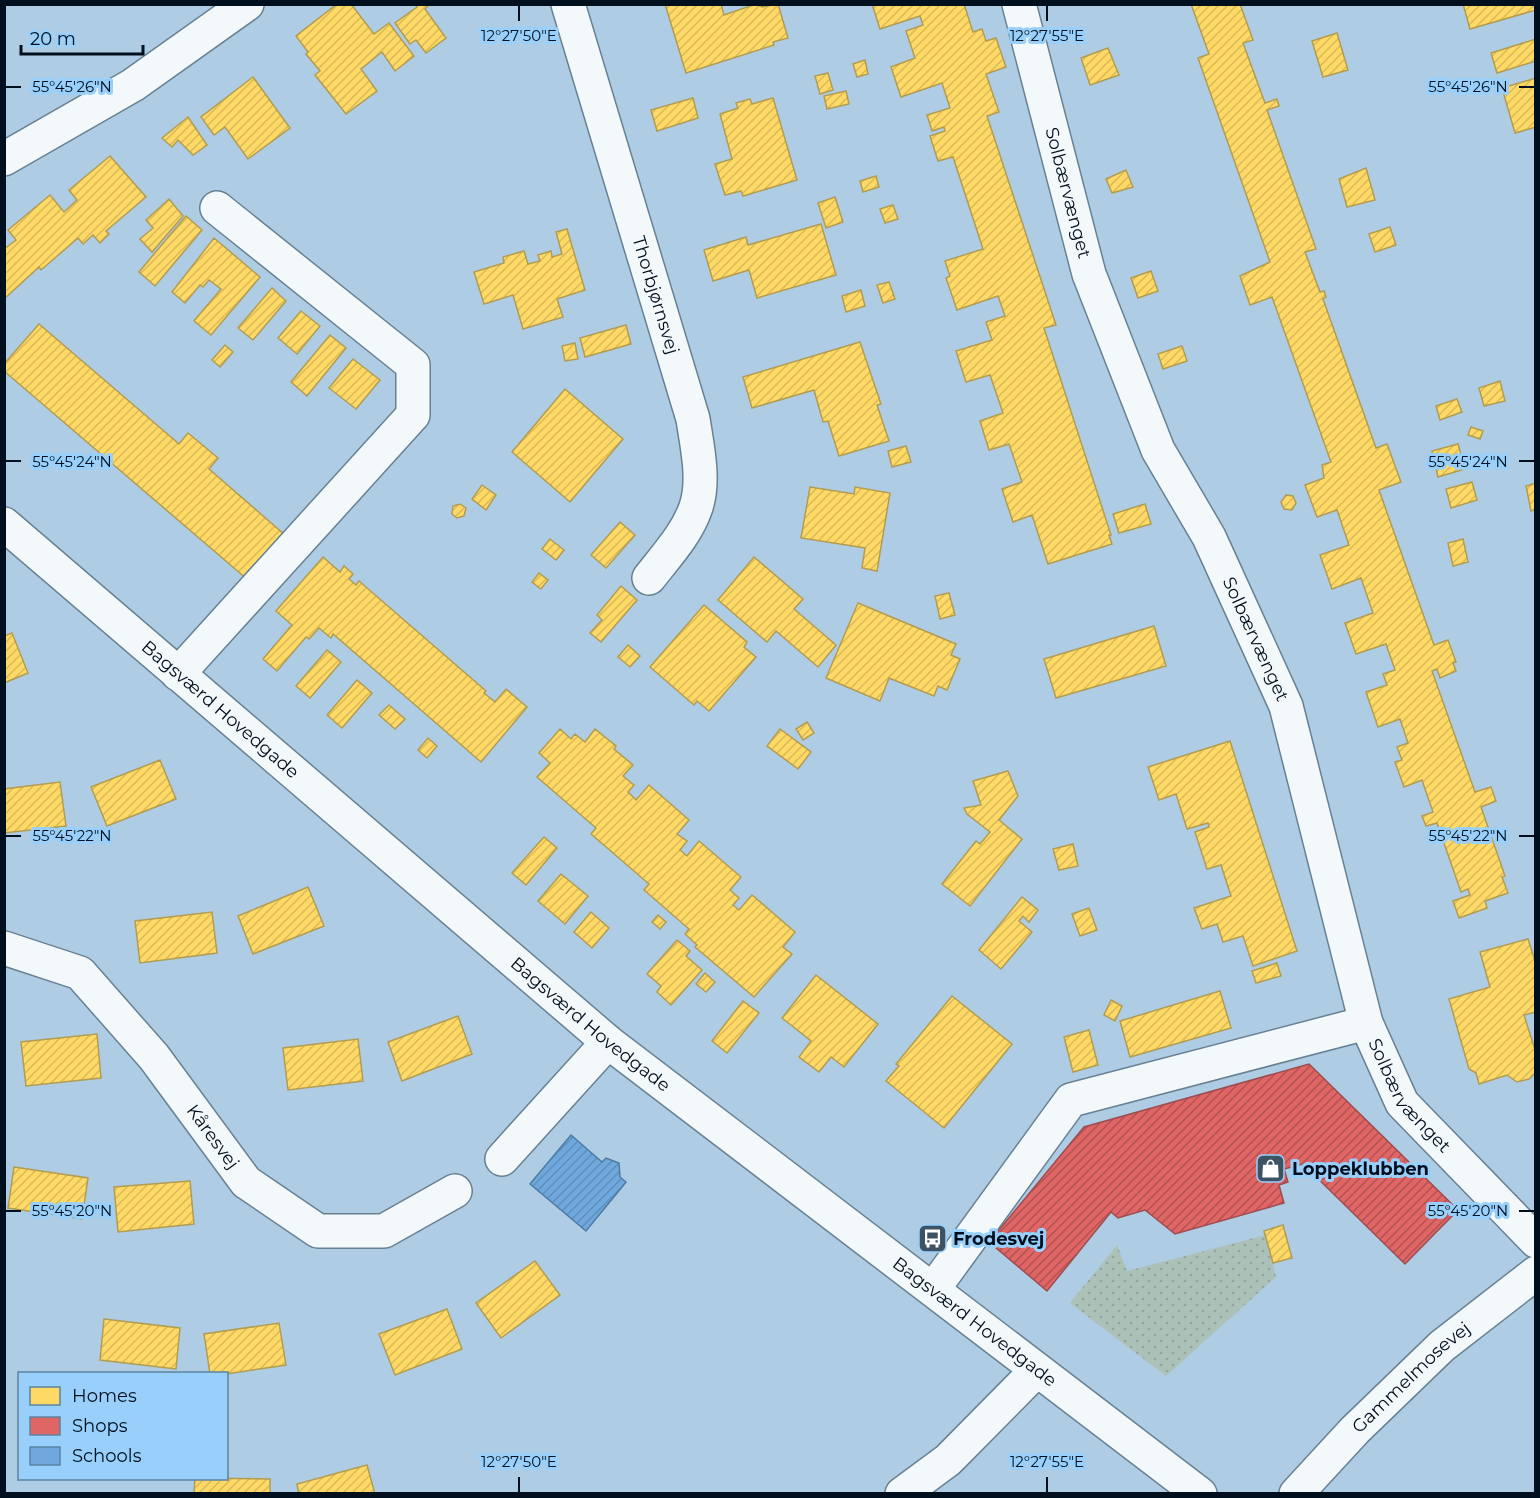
<svg xmlns="http://www.w3.org/2000/svg" width="1540" height="1498" font-family="Montserrat,sans-serif">
<defs>
<pattern id="grass-dots" width="8" height="8" patternUnits="userSpaceOnUse" patternTransform="scale(1.5)"><rect width="8" height="8" fill="#acc1b7"/><path d="M2 2h.1M6 6h.1" fill="none" stroke="#92a59d" stroke-width="1.8" stroke-linecap="round"/></pattern>
<pattern id="homes-hatch" width="6" height="6" patternUnits="userSpaceOnUse" patternTransform="scale(1.5)"><rect width="6" height="6" fill="#ffd966"/><path d="M-1 1l2-2M0 6l6-6M5 7l2-2" fill="none" stroke="#d9b958"/></pattern>
<pattern id="shops-hatch" width="6" height="6" patternUnits="userSpaceOnUse" patternTransform="scale(1.5)"><rect width="6" height="6" fill="#e06666"/><path d="M-1 1l2-2M0 6l6-6M5 7l2-2" fill="none" stroke="#b35253"/></pattern>
<pattern id="schools-hatch" width="6" height="6" patternUnits="userSpaceOnUse" patternTransform="scale(1.5)"><rect width="6" height="6" fill="#6fa8dc"/><path d="M-1 1l2-2M0 6l6-6M5 7l2-2" fill="none" stroke="#5e8fbc"/></pattern>
</defs>
<rect width="100%" height="100%" fill="#aecde5"/>
<path fill="url(#grass-dots)" d="M1266 1235 1276 1277 1166 1376 1070 1303 1117 1245 1127 1271Z"/>
<g fill="url(#homes-hatch)" stroke="#b29c50" stroke-width="1.5">
<path d="M337 4H351L374 34 389 23 414 56 395 71 382 52 361 69 377 91 346 114 315 75 320 71 306 54 308 52 296 36Z"/>
<path d="M415 4H430L425 9 446 38 426 53 416 40 410 44 395 23 417 7Z"/>
<path d="M665 4H721L724 15 756 4 762 7 778 4 788 38 773 42 774 45 686 73Z"/>
<path d="M872 4H964L973 32 982 29 986 41 996 38 1006 67 986 74 999 112 987 116 1056 325 1044 328 1111 535H1109L1112 544 1048 564 1032 515 1013 522 1002 489 1022 482 1009 444 989 450 980 421 1003 413 990 375 966 382 956 351 992 340 986 322 1005 316 998 296 957 310 946 278 950 276 945 261 983 249 953 157 938 161 930 136 945 131 944 127 932 131 927 115 950 108 942 83 901 97 891 67 915 58 906 31 923 25 920 16 880 29Z"/>
<path d="M1191 4H1240L1253 40 1243 43 1265 103 1277 99 1279 106 1267 110 1316 249 1305 252 1320 292 1324 291 1326 297 1323 299 1376 448 1387 444 1401 482 1379 490 1434 645 1448 640 1456 662 1453 663 1456 671 1440 678 1437 669 1432 671 1475 792 1491 787 1496 801 1481 807 1505 876 1502 877 1508 893 1485 901 1487 908 1459 918 1453 901 1470 895 1468 889 1461 892 1437 823 1426 826 1422 816 1433 812 1422 780 1404 787 1395 762 1402 760 1397 747 1408 743 1400 719 1378 727 1366 692 1387 685 1383 674 1395 670 1386 644 1356 654 1345 623 1373 613 1361 578 1332 589 1320 555 1349 545 1337 510 1317 517 1305 485 1324 478 1322 465 1331 462 1272 297 1250 305 1240 276 1270 262 1198 58 1209 54Z"/>
<path d="M1463 4H1536V10L1470 29Z"/>
<path d="M1337 33 1348 70 1323 77 1312 41Z"/>
<path d="M1536 39V61L1497 73 1491 53Z"/>
<path d="M1108 48 1119 75 1090 85 1081 58Z"/>
<path d="M865 60 868 74 857 77 853 64Z"/>
<path d="M828 73 833 90 820 94 815 76Z"/>
<path d="M253 77 290 128 248 159 225 127 214 135 201 117Z"/>
<path d="M1536 78V127L1515 133 1502 88Z"/>
<path d="M846 91 849 104 827 109 824 96Z"/>
<path d="M693 98 698 118 657 131 651 110Z"/>
<path d="M773 98 797 180 743 196 741 191 725 195 715 164 732 159 720 114 738 108 736 103 750 99 752 104Z"/>
<path d="M188 117 207 145 193 155 178 140 172 147 162 138Z"/>
<path d="M110 156 146 197 106 231 109 234 100 243 93 235 83 244 78 238 41 270 39 267 4 299V249L16 240 8 230 50 195 64 212 77 200 69 190Z"/>
<path d="M1366 168 1375 200 1347 207 1339 179Z"/>
<path d="M1126 170 1133 187 1112 193 1106 179Z"/>
<path d="M876 176 879 187 863 192 860 181Z"/>
<path d="M835 197 843 222 826 228 818 203Z"/>
<path d="M169 199 183 216 152 252 140 239 153 228 146 220Z"/>
<path d="M893 205 898 219 885 223 880 209Z"/>
<path d="M186 216 202 230 155 286 139 272Z"/>
<path d="M821 224 836 275 757 298 749 270 713 281 704 250 746 237 748 245Z"/>
<path d="M1390 227 1396 245 1375 252 1369 234Z"/>
<path d="M567 229 585 290 557 299 563 317 523 329 513 295 484 304 474 272 504 263 503 257 524 251 528 264 540 261 538 255 551 251 552 257 562 254 556 232Z"/>
<path d="M214 238 260 277 211 335 194 321 221 289 209 280 203 287 200 285 185 303 172 292Z"/>
<path d="M1151 271 1158 291 1138 298 1131 278Z"/>
<path d="M889 282 895 299 883 303 877 285Z"/>
<path d="M272 288 286 301 253 340 238 328Z"/>
<path d="M861 290 865 306 846 312 842 296Z"/>
<path d="M301 311 320 326 297 354 278 338Z"/>
<path d="M39 324 179 444 188 433 218 458 209 469 293 542 255 586 4 371V364Z"/>
<path d="M626 325 631 344 585 357 580 338Z"/>
<path d="M330 335 346 348 307 396 291 382Z"/>
<path d="M860 342 881 404 877 405 889 441 839 456 828 421 823 422 814 390 752 408 743 377Z"/>
<path d="M575 343 578 359 565 361 562 346Z"/>
<path d="M225 345 233 352 220 367 212 360Z"/>
<path d="M1182 346 1187 361 1163 369 1158 354Z"/>
<path d="M353 359 380 380 356 409 329 388Z"/>
<path d="M1500 381 1505 401 1484 406 1479 388Z"/>
<path d="M565 389 623 439 570 502 512 452Z"/>
<path d="M1457 399 1462 412 1440 420 1436 406Z"/>
<path d="M1471 427 1483 431 1480 439 1468 435Z"/>
<path d="M1458 444 1465 469 1438 477 1432 451Z"/>
<path d="M906 446 911 462 892 467 888 451Z"/>
<path d="M1472 482 1477 500 1451 508 1446 489Z"/>
<path d="M1536 483V509L1531 511 1526 486Z"/>
<path d="M482 485 496 495 486 510 472 499Z"/>
<path d="M810 487 854 494 855 487 890 493 877 571 862 568 865 548 801 538Z"/>
<path d="M1286 495 1293 496 1296 503 1292 510 1284 509 1281 502Z"/>
<path d="M460 504 466 508 464 516 457 518 452 514 453 506Z"/>
<path d="M1145 504 1151 524 1119 533 1113 514Z"/>
<path d="M620 522 635 535 606 568 591 555Z"/>
<path d="M550 539 564 550 556 560 542 549Z"/>
<path d="M1463 539 1468 562 1453 566 1448 543Z"/>
<path d="M323 557 340 572 344 566 353 574 349 579 356 585 359 581 486 691 484 693 495 702 506 689 527 707 481 762 333 634 331 638 319 628 309 639 306 637 277 671 263 659 292 625 276 611Z"/>
<path d="M754 557 803 599 794 609 836 645 818 667 776 631 767 642 718 600Z"/>
<path d="M539 573 548 580 541 589 532 582Z"/>
<path d="M621 586 637 600 601 642 590 633 602 620 597 615Z"/>
<path d="M949 593 955 615 940 619 935 596Z"/>
<path d="M858 603 956 644 951 655 960 659 947 690 938 686 934 696 889 678 880 701 826 678Z"/>
<path d="M704 605 747 642 744 647 756 657 709 711 697 701 694 705 650 667Z"/>
<path d="M1154 626 1166 666 1056 698 1044 659Z"/>
<path d="M12 633 28 673 4 683V636Z"/>
<path d="M628 645 640 656 630 667 618 657Z"/>
<path d="M327 650 341 662 310 698 296 686Z"/>
<path d="M357 680 372 693 342 728 327 715Z"/>
<path d="M389 705 405 719 395 729 379 715Z"/>
<path d="M807 722 814 733 803 740 796 729Z"/>
<path d="M560 729 571 739 575 734 585 742 595 729 616 746 614 749 633 765 623 776 634 785 628 792 636 800 649 785 689 820 677 834 687 841 680 850 687 856 699 841 741 877 730 890 739 898 733 905 739 910 752 895 795 932 783 947 792 954 754 997 695 947 697 945 685 934 689 929 644 890 649 884 591 834 596 828 537 777 550 763 539 753Z"/>
<path d="M780 729 811 752 798 769 767 746Z"/>
<path d="M428 738 437 746 427 758 418 750Z"/>
<path d="M1230 741 1297 951 1253 966 1243 936 1223 942 1217 924 1202 929 1194 908 1231 896 1221 865 1207 869 1195 832 1209 827 1208 823 1187 829 1176 794 1159 800 1148 767Z"/>
<path d="M160 760 176 799 107 826 91 787Z"/>
<path d="M1008 771 1018 796 999 820 1022 839 970 906 942 884 976 841 980 844 990 832 967 814 964 808 981 805 973 781Z"/>
<path d="M60 782 66 826 4 833V789Z"/>
<path d="M544 837 557 848 526 885 512 873Z"/>
<path d="M1073 844 1078 866 1059 870 1053 849Z"/>
<path d="M561 874 588 896 565 924 538 901Z"/>
<path d="M308 887 324 926 253 954 238 916Z"/>
<path d="M1022 897 1038 910 1029 922 1023 916 1019 921 1032 932 1001 969 979 950Z"/>
<path d="M1089 908 1097 930 1080 936 1072 914Z"/>
<path d="M212 912 217 953 140 963 135 921Z"/>
<path d="M591 912 609 928 592 948 574 932Z"/>
<path d="M658 915 666 922 660 929 652 922Z"/>
<path d="M1528 939 1536 964V1012L1524 1015 1536 1053V1072L1529 1079 1517 1082 1507 1075 1479 1084 1476 1073 1469 1069 1449 999 1490 987 1480 952Z"/>
<path d="M677 940 690 951 686 956 702 970 671 1005 657 992 661 986 647 974Z"/>
<path d="M1277 963 1281 976 1256 983 1252 971Z"/>
<path d="M705 973 715 982 706 992 696 984Z"/>
<path d="M816 975 878 1024 844 1067 831 1057 819 1072 799 1057 811 1041 782 1018Z"/>
<path d="M1220 991 1231 1028 1130 1057 1120 1021Z"/>
<path d="M952 996 1012 1044 944 1128 886 1081 899 1066 896 1064Z"/>
<path d="M1111 1000 1122 1006 1115 1021 1104 1015Z"/>
<path d="M743 1001 759 1013 727 1053 712 1041Z"/>
<path d="M458 1016 472 1054 402 1081 388 1042Z"/>
<path d="M1089 1030 1098 1065 1073 1072 1064 1037Z"/>
<path d="M97 1034 101 1078 26 1086 21 1042Z"/>
<path d="M358 1039 363 1081 288 1090 283 1048Z"/>
<path d="M14 1167 88 1178 82 1219 8 1208Z"/>
<path d="M190 1181 194 1224 118 1232 114 1187Z"/>
<path d="M1283 1225 1292 1258 1273 1263 1264 1231Z"/>
<path d="M535 1261 560 1295 501 1338 476 1303Z"/>
<path d="M447 1309 462 1349 395 1375 379 1334Z"/>
<path d="M104 1319 180 1328 176 1369 100 1360Z"/>
<path d="M279 1323 286 1365 226 1374H210L204 1334Z"/>
<path d="M367 1465 375 1494H299L297 1484Z"/>
<path d="M195 1478 270 1479V1494H194Z"/>
</g>
<path fill="url(#shops-hatch)" stroke="#9d4c50" stroke-width="1.5" d="M1309 1064 1458 1210 1405 1264 1303 1164 1284 1169 1288 1182 1279 1185 1284 1203 1175 1234 1145 1210 1118 1218 1111 1212 1047 1291 989 1242 1084 1127Z"/>
<path fill="url(#schools-hatch)" stroke="#4e7aa3" stroke-width="1.5" d="M571 1135 602 1162 606 1158 619 1163 620 1177 626 1182 586 1231 530 1184Z"/>
<g fill="none" stroke-linecap="round" stroke-linejoin="round">
<defs>
<g id="minor">
<path id="s1" d="M568 4 693 419C697 446 705 480 696 507 687 534 666 556 649 578"/>
<path id="s2" d="M1019 4 1089 274 1158 450 1209 537 1286 706 1366 1023 1402 1103 1536 1241"/>
<path d="M4 159 133 85 247 4"/>
<path id="s3" d="M4 524 608 1042 1200 1494"/>
<path d="M178 674 413 415V365L217 208"/>
<path id="s4" d="M4 948 80 973 154 1057 246 1182 318 1231H384L455 1191"/>
<path d="M502 1159 608 1042"/>
<path d="M934 1288 1071 1100 1366 1023"/>
<path d="M902 1494 948 1460 1037 1370"/>
<path id="s5" d="M1296 1494 1355 1430 1442 1346 1536 1273"/>
</g>
</defs>
<use href="#minor" stroke="#688192" stroke-width="36"/>
<use href="#minor" stroke="#f3f8fb" stroke-width="33"/>
</g>
<path fill="none" stroke="#000f1d" stroke-width="2" d="M519 6V21M1047 6V21M6 87H21M1519 87H1534M6 461H21M1519 461H1534M6 836H21M1519 836H1534M6 1211H21M1519 1211H1534M519 1477V1492M1047 1477V1492"/>
<defs>
<symbol id="shop-square" viewBox="-11 -11 22 22"><rect x="-9" y="-9" width="18" height="18" rx="4" fill="#3d5263" stroke="#98d0fb"/><path d="M-5-2.5h2.3a2.7 3.5 0 0 1 5.4 0H5L5.5 6h-11ZM-1.5-2.5h3a1.5 2.3 0 0 0-3 0Z" fill="#fff"/></symbol>
<symbol id="bus-square" viewBox="-11 -11 22 22"><rect x="-9" y="-9" width="18" height="18" rx="4" fill="#3d5263" stroke="#98d0fb"/><path d="M-5-6H5V4H4V6H2V4H-2V6H-4V4H-5ZM-3.5-4V0h7V-4ZM-3.5 1.2v1.5H-2V1.2ZM2 1.2v1.5H3.5V1.2Z" fill="#fff"/></symbol>
</defs>
<g fill-rule="evenodd">
<use href="#shop-square" x="1254" y="1152" width="33" height="33"/>
<use href="#bus-square" x="916" y="1222" width="33" height="33"/>
</g>
<g text-anchor="middle" dominant-baseline="central" stroke-width="6" stroke-linejoin="round" paint-order="stroke">
<g font-size="18" fill="#000f1d" stroke="#98d0fb">
<text stroke="none"><textPath href="#s2" startOffset="195">Solbærvænget</textPath></text>
<text stroke="none"><textPath href="#s1" startOffset="304">Thorbjørnsvej</textPath></text>
<text stroke="none"><textPath href="#s2" startOffset="681">Solbærvænget</textPath></text>
<text stroke="none"><textPath href="#s3" startOffset="285">Bagsværd Hovedgade</textPath></text>
<text stroke="none"><textPath href="#s3" startOffset="771">Bagsværd Hovedgade</textPath></text>
<text stroke="none"><textPath href="#s2" startOffset="1167">Solbærvænget</textPath></text>
<text stroke="none"><textPath href="#s4" startOffset="291">Kåresvej</textPath></text>
<text stroke="none"><textPath href="#s3" startOffset="1257">Bagsværd Hovedgade</textPath></text>
<text stroke="none"><textPath href="#s5" startOffset="164">Gammelmosevej</textPath></text>
</g>
<g font-size="18" font-weight="bold" fill="#000f1d" stroke="#98d0fb" text-anchor="start">
<text x="1292" y="1169">Loppeklubben</text>
<text x="953" y="1239">Frodesvej</text>
</g>
</g>
<g font-size="15" text-anchor="middle" fill="#000f1d" stroke="#98d0fb" stroke-width="6" stroke-linejoin="round" paint-order="stroke">
<text x="519" y="41">12°27'50"E</text>
<text x="1047" y="41">12°27'55"E</text>
<text x="72" y="92">55°45'26"N</text>
<text x="1468" y="92">55°45'26"N</text>
<text x="72" y="467">55°45'24"N</text>
<text x="1468" y="467">55°45'24"N</text>
<text x="72" y="841">55°45'22"N</text>
<text x="1468" y="841">55°45'22"N</text>
<text x="72" y="1216">55°45'20"N</text>
<text x="1468" y="1216">55°45'20"N</text>
<text x="519" y="1467">12°27'50"E</text>
<text x="1047" y="1467">12°27'55"E</text>
</g>
<rect width="1540" height="1498" fill="none" stroke="#000f1d" stroke-width="12"/>
<rect x="18" y="1372" width="210" height="108" fill="#98d0fb" stroke="#5b83a2" stroke-width="1.5"/>
<rect x="30" y="1387" width="30" height="18" fill="#ffd966" stroke="#5b83a2" stroke-width="1.5"/>
<text x="72" y="1402" font-size="18" fill="#000f1d">Homes</text>
<rect x="30" y="1417" width="30" height="18" fill="#e06666" stroke="#5b83a2" stroke-width="1.5"/>
<text x="72" y="1432" font-size="18" fill="#000f1d">Shops</text>
<rect x="30" y="1447" width="30" height="18" fill="#6fa8dc" stroke="#5b83a2" stroke-width="1.5"/>
<text x="72" y="1462" font-size="18" fill="#000f1d">Schools</text>
<path d="M21 45v9h122v-9" fill="none" stroke="#000f1d" stroke-width="3"/>
<text x="30" y="45" font-size="18" fill="#000f1d" stroke="#98d0fb" stroke-width="4.5" paint-order="stroke">20 m</text>
</svg>
